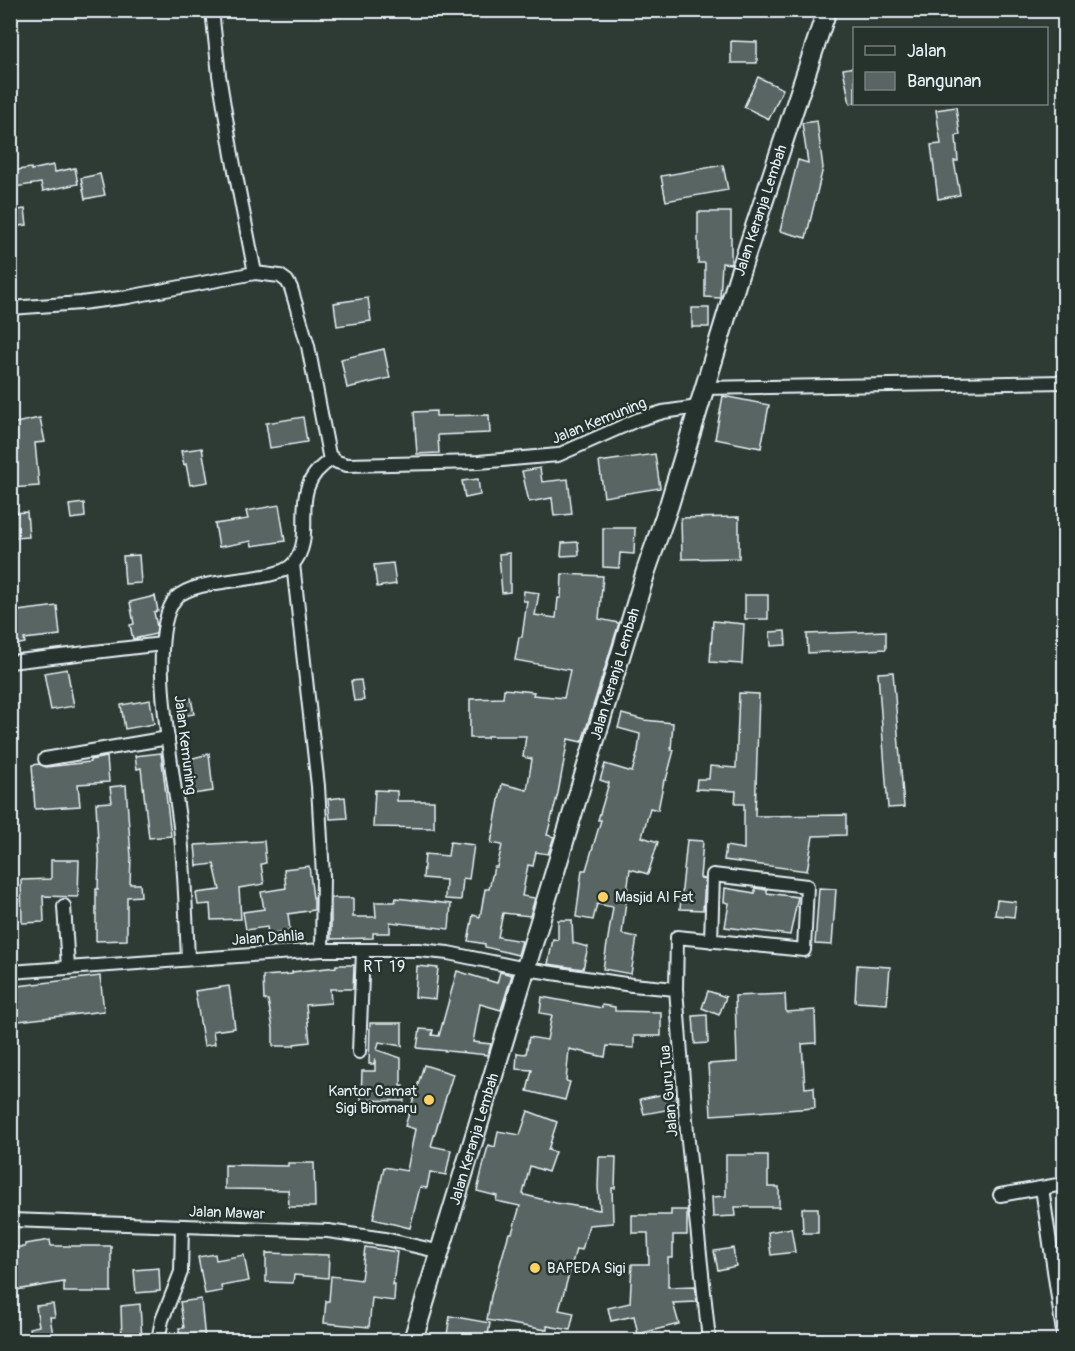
<svg xmlns="http://www.w3.org/2000/svg" width="1075" height="1351" font-family="Pangolin,sans-serif">
<rect width="100%" height="100%" fill="#2e3b35"/>
<filter id="ink" filterUnits="userSpaceOnUse"><feTurbulence type="fractalNoise" baseFrequency=".0167" numOctaves="2"/><feDisplacementMap in="SourceGraphic" scale="12" xChannelSelector="R" yChannelSelector="G"/><feConvolveMatrix kernelMatrix="1 2 1 2 8 2 1 2 1" color-interpolation-filters="sRGB"/></filter>
<g filter="url(#ink)">
<g fill="#596563" stroke="#e8f1f8" stroke-width="1.5">
<path d="M731 41 757 42V63H731Z"/>
<path d="M855 67V103L850 104 843 69Z"/>
<path d="M758 77 783 89 769 119 744 107Z"/>
<path d="M956 107 960 135 956 136 958 161H954L960 195 938 199 931 145 941 144 936 110Z"/>
<path d="M817 121 823 168 806 238 780 231 798 160 808 163 802 123Z"/>
<path d="M54 165 55 172 75 168 78 184 43 191 41 183 14 187 11 171 31 168V170Z"/>
<path d="M723 165 728 190 666 201 661 176Z"/>
<path d="M100 174 105 195 85 199 81 178Z"/>
<path d="M25 209 27 225 10 227V211Z"/>
<path d="M698 212H731V264L722 263 720 298 705 297V263H698Z"/>
<path d="M368 298 371 321 337 326 334 303Z"/>
<rect x="692" y="308" width="17" height="19"/>
<path d="M384 349 390 378 347 388 341 359Z"/>
<path d="M723 396 769 405 761 448 715 439Z"/>
<path d="M436 411V416L489 415 490 433 438 435 439 453 417 454 414 412Z"/>
<path d="M303 417 307 442 270 448 266 423Z"/>
<path d="M40 418 45 442 35 443 39 486 10 488V457H14L10 424Z"/>
<path d="M202 448 208 482 190 485 186 464 184 465 181 451Z"/>
<path d="M655 454 660 488 604 497 599 462Z"/>
<path d="M540 468 542 482 568 479 572 514 554 516 552 498 529 502 522 471Z"/>
<path d="M478 479 480 495 465 498 462 481Z"/>
<path d="M84 503 85 517 71 519 69 505Z"/>
<path d="M279 505 285 541 252 546 251 541 219 547 215 524 248 519 246 511Z"/>
<path d="M27 512 29 537 13 538 11 513Z"/>
<path d="M739 517V558L682 559 681 518Z"/>
<path d="M603 528H635L634 554 620 553 619 568 603 567Z"/>
<path d="M578 542 579 555 561 556 562 543Z"/>
<path d="M510 553V592L502 593 499 554Z"/>
<path d="M139 555 141 583 125 584 123 556Z"/>
<path d="M393 563 396 584 377 587 374 565Z"/>
<path d="M562 574 603 576 599 619 619 623 582 742 568 739 558 793 547 835 554 837 548 854 536 852 533 866 528 865 522 896 535 898 530 916 503 913 498 937 522 941 518 955 485 947V944L468 941 473 915 480 917 485 889H489L494 867H497L502 845 491 843 502 784 527 790 532 759 523 757 526 736H487V738H470V699L503 698 504 689 534 692 533 695 564 698 570 670 515 660 519 637H522L527 601H523L524 591 539 593 535 615 556 618 558 598H561Z"/>
<rect x="745" y="595" width="23" height="24"/>
<path d="M155 596 158 611 154 612 157 627 156 634 133 639 130 625 134 624 130 602Z"/>
<path d="M57 606 60 635 24 639 25 643 10 646V612Z"/>
<path d="M713 621 744 624 742 664 710 662Z"/>
<path d="M785 631 786 645 771 646 770 632Z"/>
<path d="M886 631V649L808 653 807 634Z"/>
<path d="M67 669 74 706 51 710 44 673Z"/>
<path d="M893 672 904 807 888 808 878 673Z"/>
<path d="M361 680 364 700 354 701 351 681Z"/>
<path d="M739 693 759 694 755 816 846 815V835L813 836 807 871 724 860 726 846 744 849V804H735L736 791 696 789 697 779H709L710 766 736 768Z"/>
<path d="M191 698 194 714 183 716 180 700Z"/>
<path d="M150 700 154 724 125 729 121 705Z"/>
<path d="M622 714 644 720 673 723 671 750H674L666 780H664L658 810 650 808 642 837 658 842 648 874 630 869 622 934 637 937 631 974 603 969 613 907 597 904 593 920 576 917 582 870H586L601 820H598L609 783 600 780 605 764 632 772 638 751 640 734 618 728Z"/>
<path d="M161 753 171 836 149 838 141 768 137 769 135 756Z"/>
<path d="M209 754 213 791 193 794 191 777H193L189 759Z"/>
<path d="M107 757 109 782 78 784 80 806 35 809 32 765 39 764 46 767 90 762V760Z"/>
<path d="M126 785 131 857 130 884H140L141 896 127 897V940L96 941V889H98L99 861 96 803 112 802 110 787Z"/>
<path d="M375 790 397 791V801H434V828L373 827Z"/>
<path d="M345 797 347 818 330 819 328 799Z"/>
<path d="M687 840 703 841 700 878 705 879 703 910 680 909Z"/>
<path d="M264 841 266 863 261 864 264 884 239 888 241 919 211 920 210 904 198 905 196 893 220 890 214 864 197 866 195 845Z"/>
<path d="M450 842 474 845 469 879 463 878 461 900 445 899 446 880 423 878 425 854 448 856Z"/>
<path d="M51 860H79L78 897 43 896 44 922 22 923 21 880 51 879Z"/>
<path d="M309 866 313 898H314V910L288 914 290 930 268 934 267 927 246 930 243 912 264 909 261 892 286 888 284 869Z"/>
<path d="M725 888 755 893V888L767 890V893L798 897 790 935 725 927 729 903 724 902Z"/>
<path d="M819 888 836 889 832 945 815 944Z"/>
<path d="M331 898H353V917H376L375 902H395L396 898 451 904 449 929 390 922V933H373V938L331 939Z"/>
<path d="M997 900 1016 902 1014 917 995 915Z"/>
<path d="M558 920H572L573 943 588 947 583 969 548 964 553 939 558 940Z"/>
<path d="M336 965H354L353 989H330L331 1003 306 1005 310 1042 294 1044V1046H273V1029L268 1000H264L263 976 292 974V972L336 967Z"/>
<path d="M857 965 890 967 887 1004 855 1002Z"/>
<path d="M417 966 438 968 435 999 415 997Z"/>
<path d="M457 971 497 983 500 972 512 975 501 1010 480 1004 473 1042 491 1044 488 1055 417 1048 420 1029 433 1030 432 1035 439 1036Z"/>
<path d="M100 976 104 1011 10 1022V987Z"/>
<path d="M229 986 235 1028 213 1031 215 1044 204 1046 195 991Z"/>
<path d="M708 991 726 997 719 1015 702 1008Z"/>
<path d="M785 994 786 1012 815 1010 816 1043 802 1044 805 1088 814 1087 815 1108 711 1115 708 1064 737 1062 735 996Z"/>
<path d="M542 997 602 1008V1005L615 1007V1011L661 1012V1036H634V1048L607 1046 605 1057 569 1049 566 1081 570 1082 565 1100 527 1091 532 1070 516 1069 517 1053 526 1054 529 1037 547 1040 552 1015 540 1013Z"/>
<path d="M707 1015 708 1043 695 1044 693 1016Z"/>
<path d="M370 1023H402V1046L379 1042 377 1050 401 1058V1086H404V1101L361 1100 362 1071H375V1058L374 1064H369Z"/>
<path d="M424 1065 453 1074 431 1146 451 1150 446 1175 430 1172 427 1188 420 1187 410 1228 373 1219 384 1167 407 1171 415 1129 405 1126Z"/>
<path d="M675 1092 677 1108 644 1114 640 1099Z"/>
<path d="M528 1111 557 1122 548 1150 555 1152 548 1172 530 1166 523 1194 525 1195 556 1203 600 1210 598 1187 599 1157H616L615 1188H612L613 1223 589 1225 582 1250 576 1249 559 1310 574 1313 570 1330 547 1326V1330L487 1320 491 1296 509 1233H512L520 1206 496 1201 497 1196 477 1191 487 1150 489 1145 495 1147 498 1131 520 1135Z"/>
<path d="M726 1155H768V1187H779V1207H735L736 1216 713 1217 712 1197 726 1196Z"/>
<path d="M288 1163H314L315 1207H289L288 1190 225 1189V1165L288 1166Z"/>
<path d="M802 1208H818V1233H803Z"/>
<path d="M671 1210H687V1235H673V1258H668V1287L695 1286 697 1302 673 1303 679 1324 638 1334 634 1316 611 1321 608 1308 630 1303 632 1264H649L648 1233H632V1215H671Z"/>
<path d="M791 1228 795 1252 771 1255 768 1232Z"/>
<path d="M50 1240 51 1246H111V1292H64V1282L10 1291V1247H25V1244Z"/>
<path d="M365 1247 397 1252 393 1285H395L394 1301 372 1298 369 1327 324 1323 326 1301H329L331 1276 361 1280Z"/>
<path d="M733 1248 736 1266 718 1270 714 1251Z"/>
<path d="M266 1253 329 1255 328 1278 294 1275 293 1283 266 1282Z"/>
<path d="M215 1254 216 1260 244 1255 249 1281 221 1286 222 1291 205 1294 198 1257Z"/>
<path d="M159 1268 160 1291 136 1293 134 1270Z"/>
<path d="M201 1299 205 1341H180L179 1328H184L180 1302Z"/>
<path d="M53 1304 55 1317H50L53 1335 31 1339 29 1328 39 1326 36 1306Z"/>
<path d="M140 1304 142 1341H122L121 1306Z"/>
<path d="M450 1316 490 1323 487 1341H446Z"/>
</g>
<g fill="none" stroke-linecap="round" stroke-linejoin="round">
<defs>
<g id="street">
<path d="M212 10 219 75 232 155 255 273"/>
<path d="M10 308 81 303 128 297 255 273 280 276 287 281 291 288 308 346 329 455 337 462 347 465 479 462 558 455 637 420 663 412 698 407"/>
<path d="M703 388 1064 382"/>
<path d="M293 564 318 786 323 876 322 950"/>
<path d="M10 662 162 644"/>
<path d="M45 759 168 738"/>
<path d="M64 906 68 967"/>
<path d="M188 958C186 918 185 877 181 836 177 786 143 636 176 598 197 576 275 584 293 564 320 533 283 489 332 459"/>
<path d="M10 972 322 950H419L448 953 526 969 632 985 676 989 687 1132 709 1340"/>
<path d="M676 989 677 937 804 950 807 886 713 875 711 941"/>
<path d="M359 1052 363 951"/>
<path d="M1042 1188 1064 1339"/>
<path d="M1000 1195 1064 1184"/>
<path d="M10 1220 328 1231 385 1239 441 1252"/>
<path d="M158 1340 162 1320 181 1272 182 1226"/>
</g>
<g id="primary">
<path id="s1" d="M413 1340 646 571 669 505 738 278 827 10"/>
</g>
</defs>
<use href="#street" stroke="#e8f1f8" stroke-width="16"/>
<use href="#primary" stroke="#e8f1f8" stroke-width="22"/>
<use href="#street" stroke="#26332d" stroke-width="12"/>
<use href="#primary" stroke="#26332d" stroke-width="18"/>
</g>
</g>
<g fill="#ffd166" stroke="#26332d" stroke-width="2">
<circle cx="603" cy="897" r="6"/>
<circle cx="429" cy="1100" r="6"/>
<circle cx="535" cy="1268" r="6"/>
</g>
<g text-anchor="middle" dominant-baseline="central" stroke-width="5" stroke-linejoin="round" paint-order="stroke">
<g font-size="15" fill="#e8f1f8" stroke="#26332d">
<text stroke="none"><textPath href="#s1" startOffset="1182">Jalan Keranja Lembah</textPath></text>
<text transform="translate(599 421) rotate(-22)">Jalan Kemuning</text>
<text stroke="none"><textPath href="#s1" startOffset="696">Jalan Keranja Lembah</textPath></text>
<text transform="translate(185 745) rotate(83)">Jalan Kemuning</text>
<text transform="translate(268 938) rotate(-4)">Jalan Dahlia</text>
<text transform="translate(669 1091) rotate(-95)">Jalan Guru Tua</text>
<text stroke="none"><textPath href="#s1" startOffset="210">Jalan Keranja Lembah</textPath></text>
<text transform="translate(227 1213) rotate(2)">Jalan Mawar</text>
</g>
<g font-size="15" fill="#e8f1f8" stroke="#26332d" text-anchor="start">
<text x="615" y="897">Masjid Al Fat</text>
<text x="417" y="1091" text-anchor="end">Kantor Camat<tspan x="417" dy="17">Sigi Biromaru</tspan></text>
<text x="547" y="1268">BAPEDA Sigi</text>
</g>
<g font-size="16" letter-spacing="1.5" fill="#e8f1f8" stroke="#26332d">
<text x="385" y="967">RT 19</text>
</g>
</g>
<rect width="1075" height="1351" fill="none" stroke="#26332d" stroke-width="36"/>
<rect x="18" y="18" width="1039" height="1315" fill="none" stroke="#e8f1f8" stroke-width="2" filter="url(#ink)"/>
<rect x="853" y="27" width="195" height="78" fill="#26332d" stroke="#747f7e" stroke-width="1.5"/>
<rect x="865" y="46" width="30" height="9" fill="#26332d" stroke="#747f7e" stroke-width="1.5"/>
<text x="907" y="57" font-size="18" fill="#e8f1f8">Jalan</text>
<rect x="865" y="72" width="30" height="18" fill="#596563" stroke="#747f7e" stroke-width="1.5"/>
<text x="907" y="87" font-size="18" fill="#e8f1f8">Bangunan</text>
</svg>
